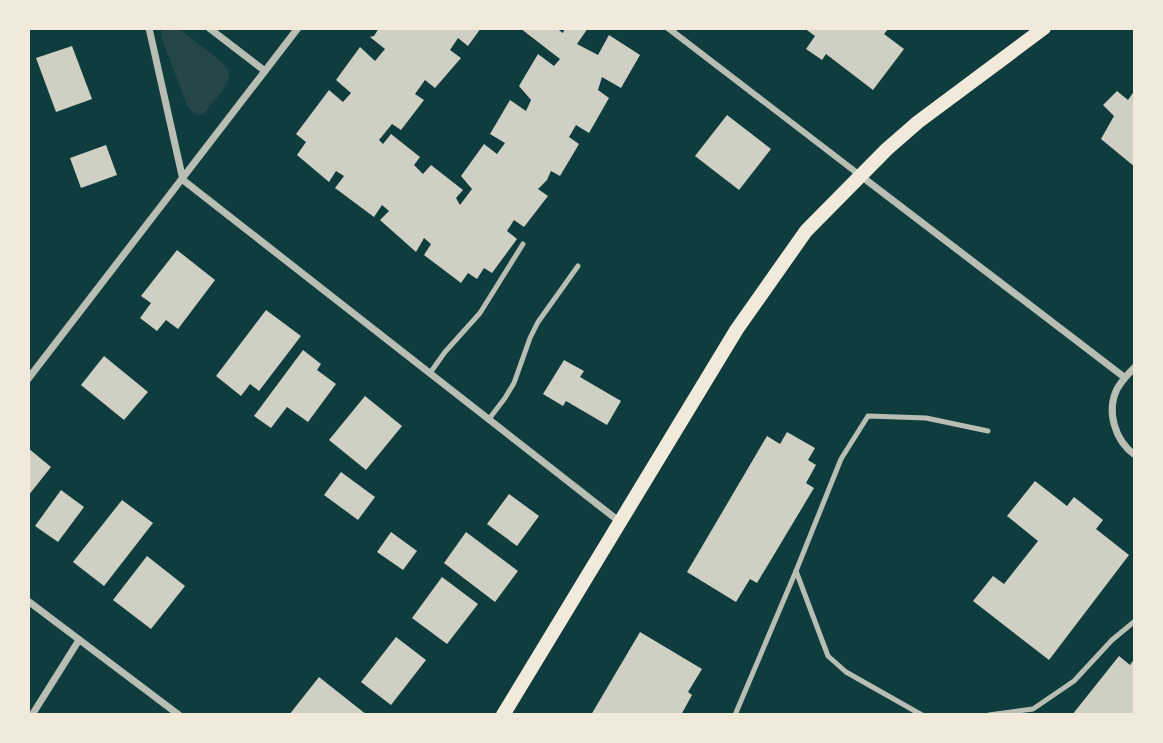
<svg xmlns="http://www.w3.org/2000/svg" width="1163" height="743" font-family="Montserrat,sans-serif">
<rect width="100%" height="100%" fill="#0f3d3e"/>
<path fill="#244646" d="M162 28H178L224 64C227 68 229 70 229 75 229 85 210 107 203 114 194 117 190 110 186 103L161 36Z"/>
<g fill="#cfcfc3">
<path d="M379 28H481L468 46 458 38 450 50 461 58 435 88 425 80 415 94 424 100 401 130 392 124 379 140 383 144 391 134 420 157 414 165 423 174 431 165 463 190 456 198 460 205 472 189 461 176 484 144 497 154 505 143 490 134 510 100 526 111 531 100 519 86 538 54 554 66 560 59 520 28H556L563 33 565 28H588L577 44 598 55 609 35 640 55 621 88 602 77 598 90 609 98 589 133 576 125 569 137 579 144 560 176 551 171 547 180 538 189 548 196 524 227 514 220 507 231 517 239 492 273 484 268 477 279 468 273 461 283 424 255 431 244 424 238 416 252 380 220 389 211 382 205 374 217 335 188 344 176 336 171 329 182 297 155 306 142 296 134 329 90 343 102 351 93 336 80 360 47 375 61 385 49 370 37 374 36Z"/>
<path d="M804 28H889L884 34 904 49 873 90 826 54 822 60 806 49 815 36Z"/>
<path d="M72 46 92 99 56 112 36 58Z"/>
<path d="M1135 90V167L1101 139 1114 116 1103 105 1117 91 1128 100Z"/>
<path d="M727 115 771 149 739 190 695 156Z"/>
<path d="M106 145 117 175 81 188 70 158Z"/>
<path d="M177 250 215 280 178 329 166 320 157 331 140 318 151 303 141 296Z"/>
<path d="M266 310 301 336 259 391 250 384 241 396 216 376Z"/>
<path d="M303 350 321 364 317 370 336 384 308 422 287 407 271 428 254 416Z"/>
<path d="M104 356 148 392 124 420 81 385Z"/>
<path d="M564 360 584 371 580 377 621 401 607 425 566 401 563 406 543 394Z"/>
<path d="M365 396 402 426 366 470 329 440Z"/>
<path d="M787 432 815 448 808 460 816 465 806 483 814 488 757 583 750 579 736 602 687 572 767 436 780 444Z"/>
<path d="M28 448 51 467 28 496Z"/>
<path d="M341 472 375 497 358 520 324 495Z"/>
<path d="M1035 481 1067 506 1074 497 1103 520 1096 529 1129 555 1049 660 973 601 993 576 1004 584 1038 541 1007 516Z"/>
<path d="M61 490 84 507 58 542 35 526Z"/>
<path d="M509 494 539 516 517 546 487 524Z"/>
<path d="M122 500 153 523 104 586 73 562Z"/>
<path d="M391 532 417 551 403 570 377 552Z"/>
<path d="M466 532 518 571 495 602 444 563Z"/>
<path d="M147 556 185 586 151 629 113 600Z"/>
<path d="M442 577 478 604 447 644 412 618Z"/>
<path d="M640 632 702 669 688 692 692 695 681 715H591Z"/>
<path d="M396 637 426 660 391 705 361 682Z"/>
<path d="M1119 656 1130 665 1135 658V715H1072Z"/>
<path d="M319 677 367 715H289Z"/>
</g>
<g fill="none" stroke-linecap="round" stroke-linejoin="round">
<g stroke="#b8beb3" stroke-width="5">
<path d="M430 373 445 352 480 313 523 244"/>
<path d="M489 419 505 398 514 383 530 338 538 322 578 266"/>
<path d="M796 571 828 656 846 672 922 715"/>
<path d="M735 715 796 571 841 459 868 416 926 418 988 431"/>
<path d="M989 715 1033 709 1074 681 1112 640 1135 621"/>
</g>
<path stroke="#b8beb3" stroke-width="6" d="M668 28 861 176"/>
<g stroke="#b8beb3" stroke-width="7">
<path d="M149 28 183 180 620 522"/>
<path d="M209 28 265 71"/>
<path d="M861 176 1124 377"/>
<path d="M1135 367C1128 374 1122 380 1117 389 1106 411 1115 441 1135 455"/>
<path d="M28 379 298 28"/>
<path d="M28 601 179 715"/>
<path d="M32 715 79 640"/>
</g>
<path stroke="#f1e9da" stroke-width="14" d="M503 715 737 329 806 231 887 149 918 122 1044 28"/>
</g>
<rect width="1163" height="743" fill="none" stroke="#f1e9da" stroke-width="60"/>
</svg>
